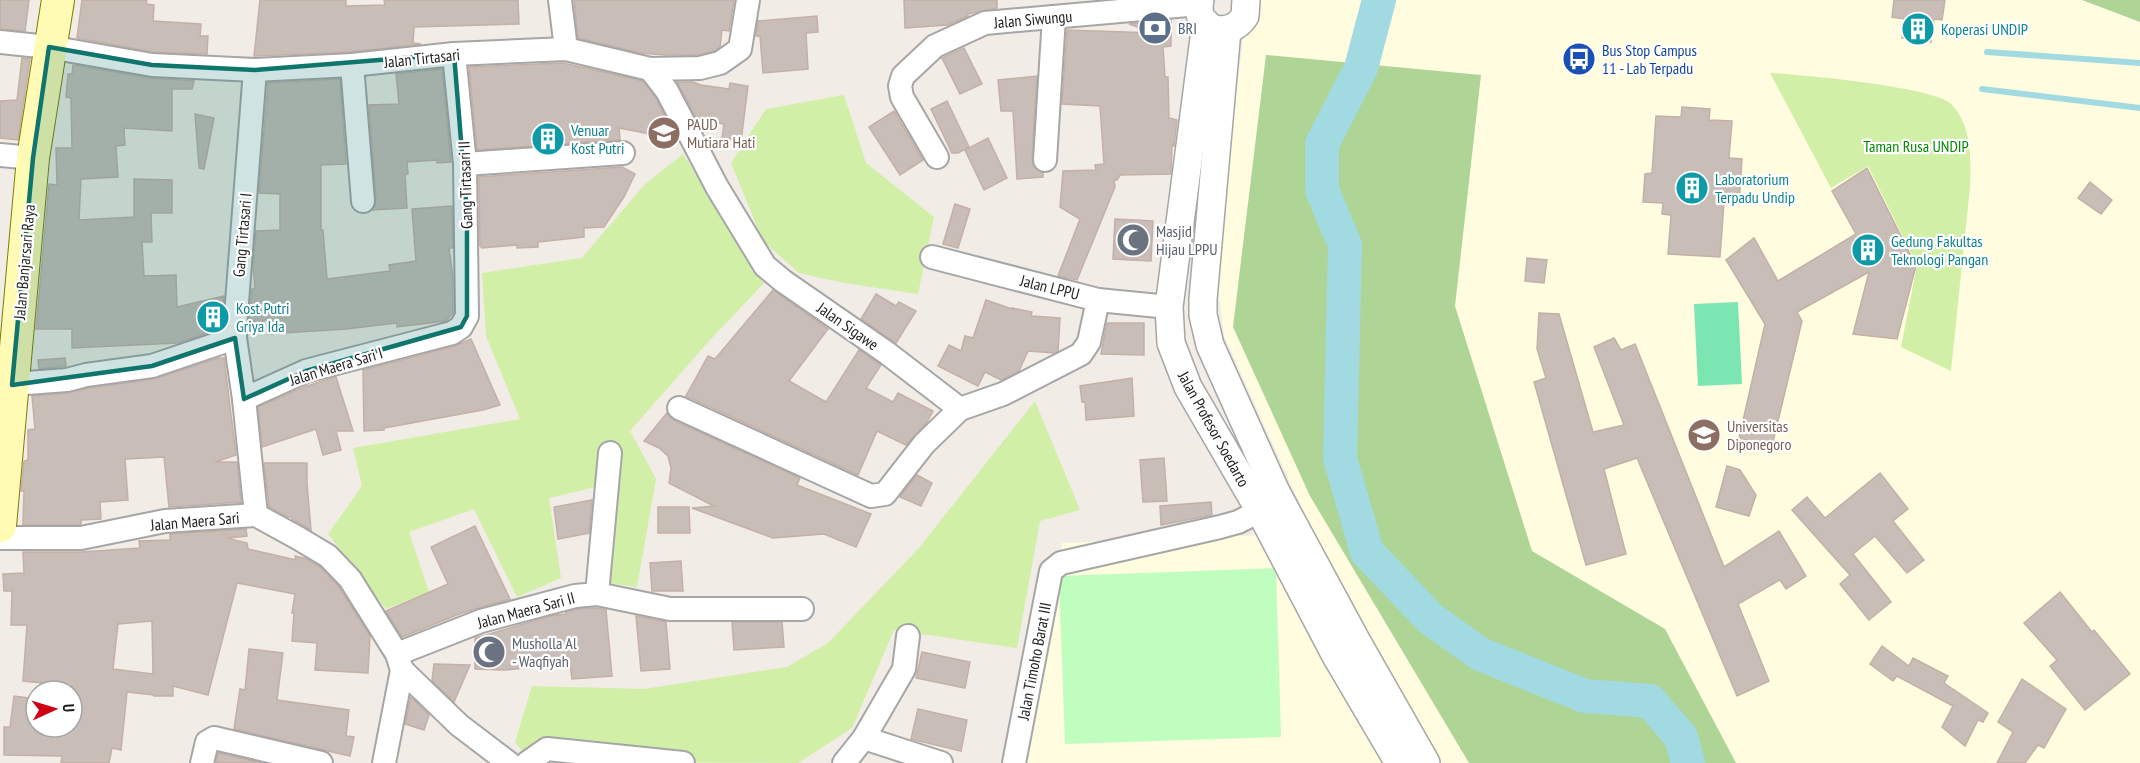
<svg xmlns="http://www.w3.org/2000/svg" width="2140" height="763" font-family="'PT Sans Narrow',sans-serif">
<rect width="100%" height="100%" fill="#f1ece5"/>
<path fill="#fffce0" d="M1248 0H2140V763H1026L1062 543 1313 533 1224 336 1218 288 1222 207Z"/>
<g fill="#d1efa7">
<path d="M1770 73C1798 74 1936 87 1951 104 1972 125 1971 159 1970 187L1951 371 1901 347 1917 265 1868 166 1831 188Z"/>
<path d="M844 95 866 163 934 217 918 294 844 283 799 273 763 241 731 163 766 109Z"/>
<path d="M683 154 764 283 709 341 630 431 656 479 637 587 610 583 615 490 604 485 549 498 561 578 517 597 474 509 409 532 429 592 386 609 328 534 362 486 353 448 520 419 486 336 482 273 582 258 644 185Z"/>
<path d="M1035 401 1080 510 1040 521 1017 648 894 630 852 728 798 763 531 762 515 742 532 686 644 689 787 667 828 643 919 548Z"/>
</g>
<g fill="#aed496">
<path d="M2082 0H2140V22Z"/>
<path d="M1266 55 1481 75 1455 306 1532 551 1665 629 1736 763H1469L1310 496 1233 327Z"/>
</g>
<path fill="#c0febf" d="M1276 568 1281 737 1065 744 1059 576Z"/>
<path fill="#7ce6b3" d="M1738 302 1742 384 1698 386 1694 304Z"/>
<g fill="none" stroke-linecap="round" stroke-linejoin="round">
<g stroke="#a2dae2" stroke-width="6">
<path d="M1987 52 2140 63"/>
<path d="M1982 89 2140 108"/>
</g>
<path stroke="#a2dae2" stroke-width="34" d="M1379 0 1361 68 1322 144V190L1345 245 1340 458 1367 552 1431 619 1480 654 1585 696 1650 701 1681 737 1688 763"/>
</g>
<g fill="#c9bdb8" stroke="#c4b0a6" stroke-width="1.5" fill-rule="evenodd">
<path d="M0 0H29L25 31 0 29Z"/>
<path d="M82 0H147L146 4 154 5 153 21 201 24 200 36H208L207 54 153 52 77 38Z"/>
<path d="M260 0H346V6L385 5 384 0H518L519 24 414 27 413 43 421 44 351 52 254 56Z"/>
<path d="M574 0H734L729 31 722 30 720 47 714 51 698 55H666L640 53 578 38Z"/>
<path d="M904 0H997V8L968 14V16L948 25 905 28Z"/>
<path d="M1894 0H1945L1942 20 1934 19 1931 42 1902 38 1905 19 1892 17Z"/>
<path d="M817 16 818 32 806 33 808 69 763 73 760 36H756L758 21Z"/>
<path d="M1171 20V46L1163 47 1165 77H1168L1169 118 1177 120 1174 146 1172 145 1171 174 1120 175 1117 180H1114L1115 187 1077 280 1058 276 1080 219 1060 207 1063 171 1096 170 1095 165 1104 164 1100 106 1062 104 1067 30 1155 33 1129 24Z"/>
<path d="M964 48 982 84 960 94 942 58Z"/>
<path d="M22 58 30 59 18 140 0 138V101L17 100Z"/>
<path d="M563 63 643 81 656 98 673 132 674 142 656 144 655 135 619 128 620 140 477 150 469 67Z"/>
<path d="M73 65 150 78 194 81 192 89H172V131L124 128 125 145 116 146 118 177 81 179 79 220 134 217V179L172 180V213H151L152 242H142L144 276 176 275 177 307 224 296 222 328 178 343 72 348V329H36L49 184 57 185 56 148H72L71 98 66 97 68 74H72Z"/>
<path d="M442 69 451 162 437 163V160L407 162 408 174H405L407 208 372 210 376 200 369 105 399 104 396 74Z"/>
<path d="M1037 76 1032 159 1033 166 1043 173V177L1017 179 1013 111H1001L998 80Z"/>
<path d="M340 79 346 164 321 165V230H323L327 279 390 271 389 265 416 261 412 209 452 206 453 248H449L453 278V313L446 321 397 327V323L346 329 268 334 267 319 256 325 254 321 249 323 252 289 255 288 253 265 256 231 280 230V194L259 193 268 83Z"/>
<path d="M677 82H693L701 85 729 89 730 83 748 86 741 141 722 138 724 124 697 120Z"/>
<path d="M947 101 969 147 958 153H952L931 109Z"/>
<path d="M1682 107 1710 109 1709 120 1732 121 1729 158 1742 159 1739 204 1724 202 1720 257 1668 254 1671 215 1662 214 1663 203 1643 202 1645 174 1652 173 1656 116 1681 117Z"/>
<path d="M894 111 923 160 900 175 869 127Z"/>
<path d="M195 114 214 118 204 169 199 168Z"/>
<path d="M988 138 1007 178 984 190 965 150Z"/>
<path d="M622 167 635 174 624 197 604 227 584 228V237L538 242V247L517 248V245L482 248 480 246 479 177Z"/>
<path d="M1867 168 1916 266 1897 339 1853 334 1869 272 1797 312 1802 321 1772 446 1739 438 1765 324 1726 260 1754 238 1778 281 1856 234 1832 191Z"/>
<path d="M2090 182 2112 200 2101 214 2078 198Z"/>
<path d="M955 204 970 209 958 248 943 244Z"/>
<path d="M1115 219 1153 221 1151 261 1113 259Z"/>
<path d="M1527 258 1547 260 1544 283 1525 281Z"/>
<path d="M773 290 828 329 789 381 826 402 859 350 881 365 866 388 893 402 898 393 933 411 927 422 906 445 877 431 858 475 686 396 708 356 715 359Z"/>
<path d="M876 294 896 306 899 302 916 311 896 343 861 319Z"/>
<path d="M986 300 1012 309V308L1032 312 1031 316 1060 318 1058 351 1054 353 1028 351 1019 371 1001 380 985 372 978 386 938 366 949 345 961 351 965 336 973 338Z"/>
<path d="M1539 313 1559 314 1593 432 1624 425 1594 347 1614 338 1621 350 1635 344 1724 567 1779 531 1806 576 1786 589 1780 580 1738 604 1769 681 1737 696 1637 458 1604 469 1626 554 1586 565 1534 382 1546 378 1537 349Z"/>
<path d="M1107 323H1144V355L1101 354Z"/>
<path d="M471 339 500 405 483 410 384 428V430L364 431 363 370 455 346Z"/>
<path d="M65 358 66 366 39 369 38 360Z"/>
<path d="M218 358H224L236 455 215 462H237L241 502 169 507 164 457 125 459 128 500 100 502 101 519 81 520V524L80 525H23L24 491H21L24 461 28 460V430L35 429 32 396 68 393 89 388 154 379Z"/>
<path d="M336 377 353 431H336L341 450 323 455 316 429 262 447 258 407 307 386Z"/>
<path d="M1132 378 1134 416 1086 420 1085 402H1082L1080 386Z"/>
<path d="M667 413 673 420 800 478 797 485 871 514 856 547 824 534 773 538 692 508 714 506 669 483 671 468 668 456 659 448 644 441Z"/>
<path d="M1164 458 1167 501 1143 502 1140 460Z"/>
<path d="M264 463H307V484L311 530 292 519V517H288L269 507Z"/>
<path d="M1727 466 1740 470 1756 495 1749 516 1716 507Z"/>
<path d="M1880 473 1908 509 1893 521 1924 560 1907 573 1875 536 1853 554 1891 602 1869 620 1840 584 1850 575 1792 510 1807 497 1825 518Z"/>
<path d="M917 475 932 483 921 506 900 497Z"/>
<path d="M592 500 589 533 558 539 554 507Z"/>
<path d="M1211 502 1212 515 1161 525 1160 506Z"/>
<path d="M658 507H689L690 533H658Z"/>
<path d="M475 526 510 599 462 613 402 637 386 611 448 584 431 547Z"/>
<path d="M246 529 247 536 227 538 247 543 248 549 296 560 295 556 307 559 320 567 339 587 370 636 368 673 315 670 317 643 292 641 294 613H292L295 594 237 583 208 695 173 686V696H154V695L127 692 121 750 112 748 109 763H61L62 756 4 755V727H10L14 696 36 699V727H72V686L23 681 27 625H11L12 591H4L3 574 24 573 23 552H81L140 548 139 541 170 540V534ZM152 621 153 674 113 669 118 624Z"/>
<path d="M681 561 683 591H652L650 563Z"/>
<path d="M2060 592 2092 632 2094 630 2130 674 2085 710 2050 666 2057 660 2024 623Z"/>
<path d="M596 608 606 610 612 676 572 679 570 663 505 670 475 669V638L555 615 566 614V612L577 609Z"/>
<path d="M636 616 666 622 670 669 641 671Z"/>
<path d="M732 622H782L784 647 734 650Z"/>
<path d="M1882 646 1909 666 1913 658 1948 676 1944 683 1988 713 1983 722 1978 720 1965 746 1942 727 1953 706 1897 676 1893 681 1870 664Z"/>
<path d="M249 649 283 653 277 700 349 710 346 736 354 737 350 756 234 729 240 689 245 690Z"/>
<path d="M922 652 970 662 965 688 916 678Z"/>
<path d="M434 664 470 665 454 702 432 681Z"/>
<path d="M2022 679 2066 709 2044 748 2038 745 2025 763H1997L2013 732 1998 722Z"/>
<path d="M411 697 429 715 424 730 405 724Z"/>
<path d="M918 709 967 720 961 751 911 739Z"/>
<path d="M218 753 262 763H216Z"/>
</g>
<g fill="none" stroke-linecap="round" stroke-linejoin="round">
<defs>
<g id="minor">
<path d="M560 0 566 49"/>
<path d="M0 42 49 47 152 65 255 70 352 65 454 54 566 49 650 69 700 68 720 63 740 49 748 0"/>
<path d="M352 65 363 201"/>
<path d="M650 69 667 91 717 187 765 266 783 281 887 353 960 409 1003 394 1081 354 1089 342 1098 300"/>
<path d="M0 155 33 158"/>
<path d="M937 157 902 97 900 86 903 76 935 46 985 23 1199 4"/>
<path d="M1045 160 1054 17"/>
<path d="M465 164 623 153"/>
<path d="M932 257 1098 300 1169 307"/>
<path d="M0 385 67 380 86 375 152 366 235 338"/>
<path d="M244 399 235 338 236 315 255 70"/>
<path d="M679 408 871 496 885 494 924 444 960 409"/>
<path d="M256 515 244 399 306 371 452 333 461 327 467 316 465 164 454 54"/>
<path d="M0 538H81L165 521 256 515 298 538 328 556 350 579 397 654 402 670 384 763"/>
<path d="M597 594 610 453"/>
<path d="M397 654 481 621 575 596 597 594 670 609H802"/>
<path d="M402 670 459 725 509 763"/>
<path d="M864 738 941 763"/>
<path d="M202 763 207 742 214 738 321 763"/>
<path d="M527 763 547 749 683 763"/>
<path d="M844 763 864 738 904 669 908 636"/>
<path d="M1014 763 1051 571 1061 563 1220 527 1238 522 1260 511"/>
</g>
<g id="tertiary">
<path d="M1200 0C1193 30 1229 41 1245 16L1246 0"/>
<path d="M1206 23 1169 307 1171 343 1188 387 1260 511 1336 656 1399 763"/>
<path d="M1227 30 1203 299V315L1210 345 1276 492 1357 642 1426 763"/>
</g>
<path id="secondary" d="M0 526 33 158 58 0"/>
</defs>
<use href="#minor" stroke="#a6a6a6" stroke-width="26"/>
<use href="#tertiary" stroke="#a6a6a6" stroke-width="30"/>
<use href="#secondary" stroke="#7b7d00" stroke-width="34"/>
<use href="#minor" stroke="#fff" stroke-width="22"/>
<use href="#tertiary" stroke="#fff" stroke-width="27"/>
<use href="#secondary" stroke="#fffbb5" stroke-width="32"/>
</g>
<path fill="#0f766e" fill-opacity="0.2" stroke="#0f766e" stroke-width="4.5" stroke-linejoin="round" d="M49 47 152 65 255 70 454 54 467 214V316L461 327 306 371 244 399 235 338 152 366 12 385 33 158Z"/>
<defs>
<symbol id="bank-disc" viewBox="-11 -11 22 22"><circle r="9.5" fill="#5c6f8a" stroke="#fff"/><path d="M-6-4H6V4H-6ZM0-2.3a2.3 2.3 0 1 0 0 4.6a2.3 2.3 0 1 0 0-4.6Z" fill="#fff"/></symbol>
<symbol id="building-disc" viewBox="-11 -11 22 22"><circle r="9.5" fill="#0f9aa8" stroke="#fff"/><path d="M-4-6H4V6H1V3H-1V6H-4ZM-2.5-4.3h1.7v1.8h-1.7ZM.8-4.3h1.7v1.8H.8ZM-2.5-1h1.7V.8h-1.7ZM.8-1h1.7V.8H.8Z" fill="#fff"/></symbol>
<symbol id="bus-disc" viewBox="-11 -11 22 22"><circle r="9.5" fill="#1a4fb4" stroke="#fff"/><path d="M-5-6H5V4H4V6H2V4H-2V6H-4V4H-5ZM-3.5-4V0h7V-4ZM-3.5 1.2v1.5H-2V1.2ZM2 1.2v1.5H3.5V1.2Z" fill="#fff"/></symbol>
<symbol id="school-disc" viewBox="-11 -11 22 22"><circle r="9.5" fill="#8d6e63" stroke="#fff"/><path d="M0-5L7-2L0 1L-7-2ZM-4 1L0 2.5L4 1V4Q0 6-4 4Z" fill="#fff"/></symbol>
<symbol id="mosque-disc" viewBox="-11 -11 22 22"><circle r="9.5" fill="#6b7280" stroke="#fff"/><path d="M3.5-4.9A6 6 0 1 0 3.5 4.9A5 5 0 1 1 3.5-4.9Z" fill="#fff"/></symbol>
<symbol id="university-disc" viewBox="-11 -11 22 22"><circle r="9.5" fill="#8d6e63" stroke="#fff"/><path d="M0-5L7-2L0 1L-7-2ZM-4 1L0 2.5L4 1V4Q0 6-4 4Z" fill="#fff"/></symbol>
</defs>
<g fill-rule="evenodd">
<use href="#bank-disc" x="1136" y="9" width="38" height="38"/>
<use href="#building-disc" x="1899" y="10" width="38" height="38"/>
<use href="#bus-disc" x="1560" y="40" width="38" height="38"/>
<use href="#school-disc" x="645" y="114" width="38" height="38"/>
<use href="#building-disc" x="529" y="120" width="38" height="38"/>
<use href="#building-disc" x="1673" y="169" width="38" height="38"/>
<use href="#mosque-disc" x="1114" y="221" width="38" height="38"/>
<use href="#building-disc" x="1849" y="231" width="38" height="38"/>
<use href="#building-disc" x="194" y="298" width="38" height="38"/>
<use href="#university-disc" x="1685" y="416" width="38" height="38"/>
<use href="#mosque-disc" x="470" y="633" width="38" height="38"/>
</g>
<g text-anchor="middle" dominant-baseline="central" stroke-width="4.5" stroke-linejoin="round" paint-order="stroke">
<g font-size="16" fill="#1f1f1f" stroke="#fff">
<text transform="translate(1033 19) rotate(-5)">Jalan Siwungu</text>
<text transform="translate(422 58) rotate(-6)">Jalan Tirtasari</text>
<text transform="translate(465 185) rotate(-92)">Gang Tirtasari II</text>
<text transform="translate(242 235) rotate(-85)">Gang Tirtasari I</text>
<text transform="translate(24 262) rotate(-85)">Jalan Banjarsari Raya</text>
<text transform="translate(1050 287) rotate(14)">Jalan LPPU</text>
<text transform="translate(848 326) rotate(35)">Jalan Sigawe</text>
<text transform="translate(336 366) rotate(-17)">Jalan Maera Sari I</text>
<text transform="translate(1214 429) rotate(61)">Jalan Profesor Soedarto</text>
<text transform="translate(195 521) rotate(-5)">Jalan Maera Sari</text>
<text transform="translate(526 610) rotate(-15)">Jalan Maera Sari II</text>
<text transform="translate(1034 661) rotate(-79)">Jalan Timoho Barat III</text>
</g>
<g font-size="16" fill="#4e5e75" stroke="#fff" text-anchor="start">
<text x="1178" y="28">BRI</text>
</g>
<g font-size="16" fill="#0d838f" stroke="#fff" text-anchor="start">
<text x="1941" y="29">Koperasi UNDIP</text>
<text x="571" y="130">Venuar<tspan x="571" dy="18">Kost Putri</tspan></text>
<text x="1715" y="179">Laboratorium<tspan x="1715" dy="18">Terpadu Undip</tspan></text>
<text x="1891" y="241">Gedung Fakultas<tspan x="1891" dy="18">Teknologi Pangan</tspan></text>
<text x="236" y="308">Kost Putri<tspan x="236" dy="18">Griya Ida</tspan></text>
</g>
<g font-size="16" fill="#164399" stroke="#fff" text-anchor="start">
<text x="1602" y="50">Bus Stop Campus<tspan x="1602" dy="18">11 - Lab Terpadu</tspan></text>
</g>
<g font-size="16" fill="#785e54" stroke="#fff" text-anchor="start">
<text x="687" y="124">PAUD<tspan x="687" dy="18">Mutiara Hati</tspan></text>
<text x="1727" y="426">Universitas<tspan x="1727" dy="18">Diponegoro</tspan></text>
</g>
<g font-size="16" fill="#048902" stroke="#fff">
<text x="1916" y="146">Taman Rusa UNDIP</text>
</g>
<g font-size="16" fill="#5b616d" stroke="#fff" text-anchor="start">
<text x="1156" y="231">Masjid<tspan x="1156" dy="18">Hijau LPPU</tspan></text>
<text x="512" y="643">Musholla Al<tspan x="512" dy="18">- Waqfiyah</tspan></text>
</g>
</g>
<g transform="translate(54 709) rotate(86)"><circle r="28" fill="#ffffff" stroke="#a5a5a5" stroke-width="1.5"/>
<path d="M0-4.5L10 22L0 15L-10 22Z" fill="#cf0014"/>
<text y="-9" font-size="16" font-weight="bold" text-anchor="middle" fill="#1f1f1f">U</text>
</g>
</svg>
